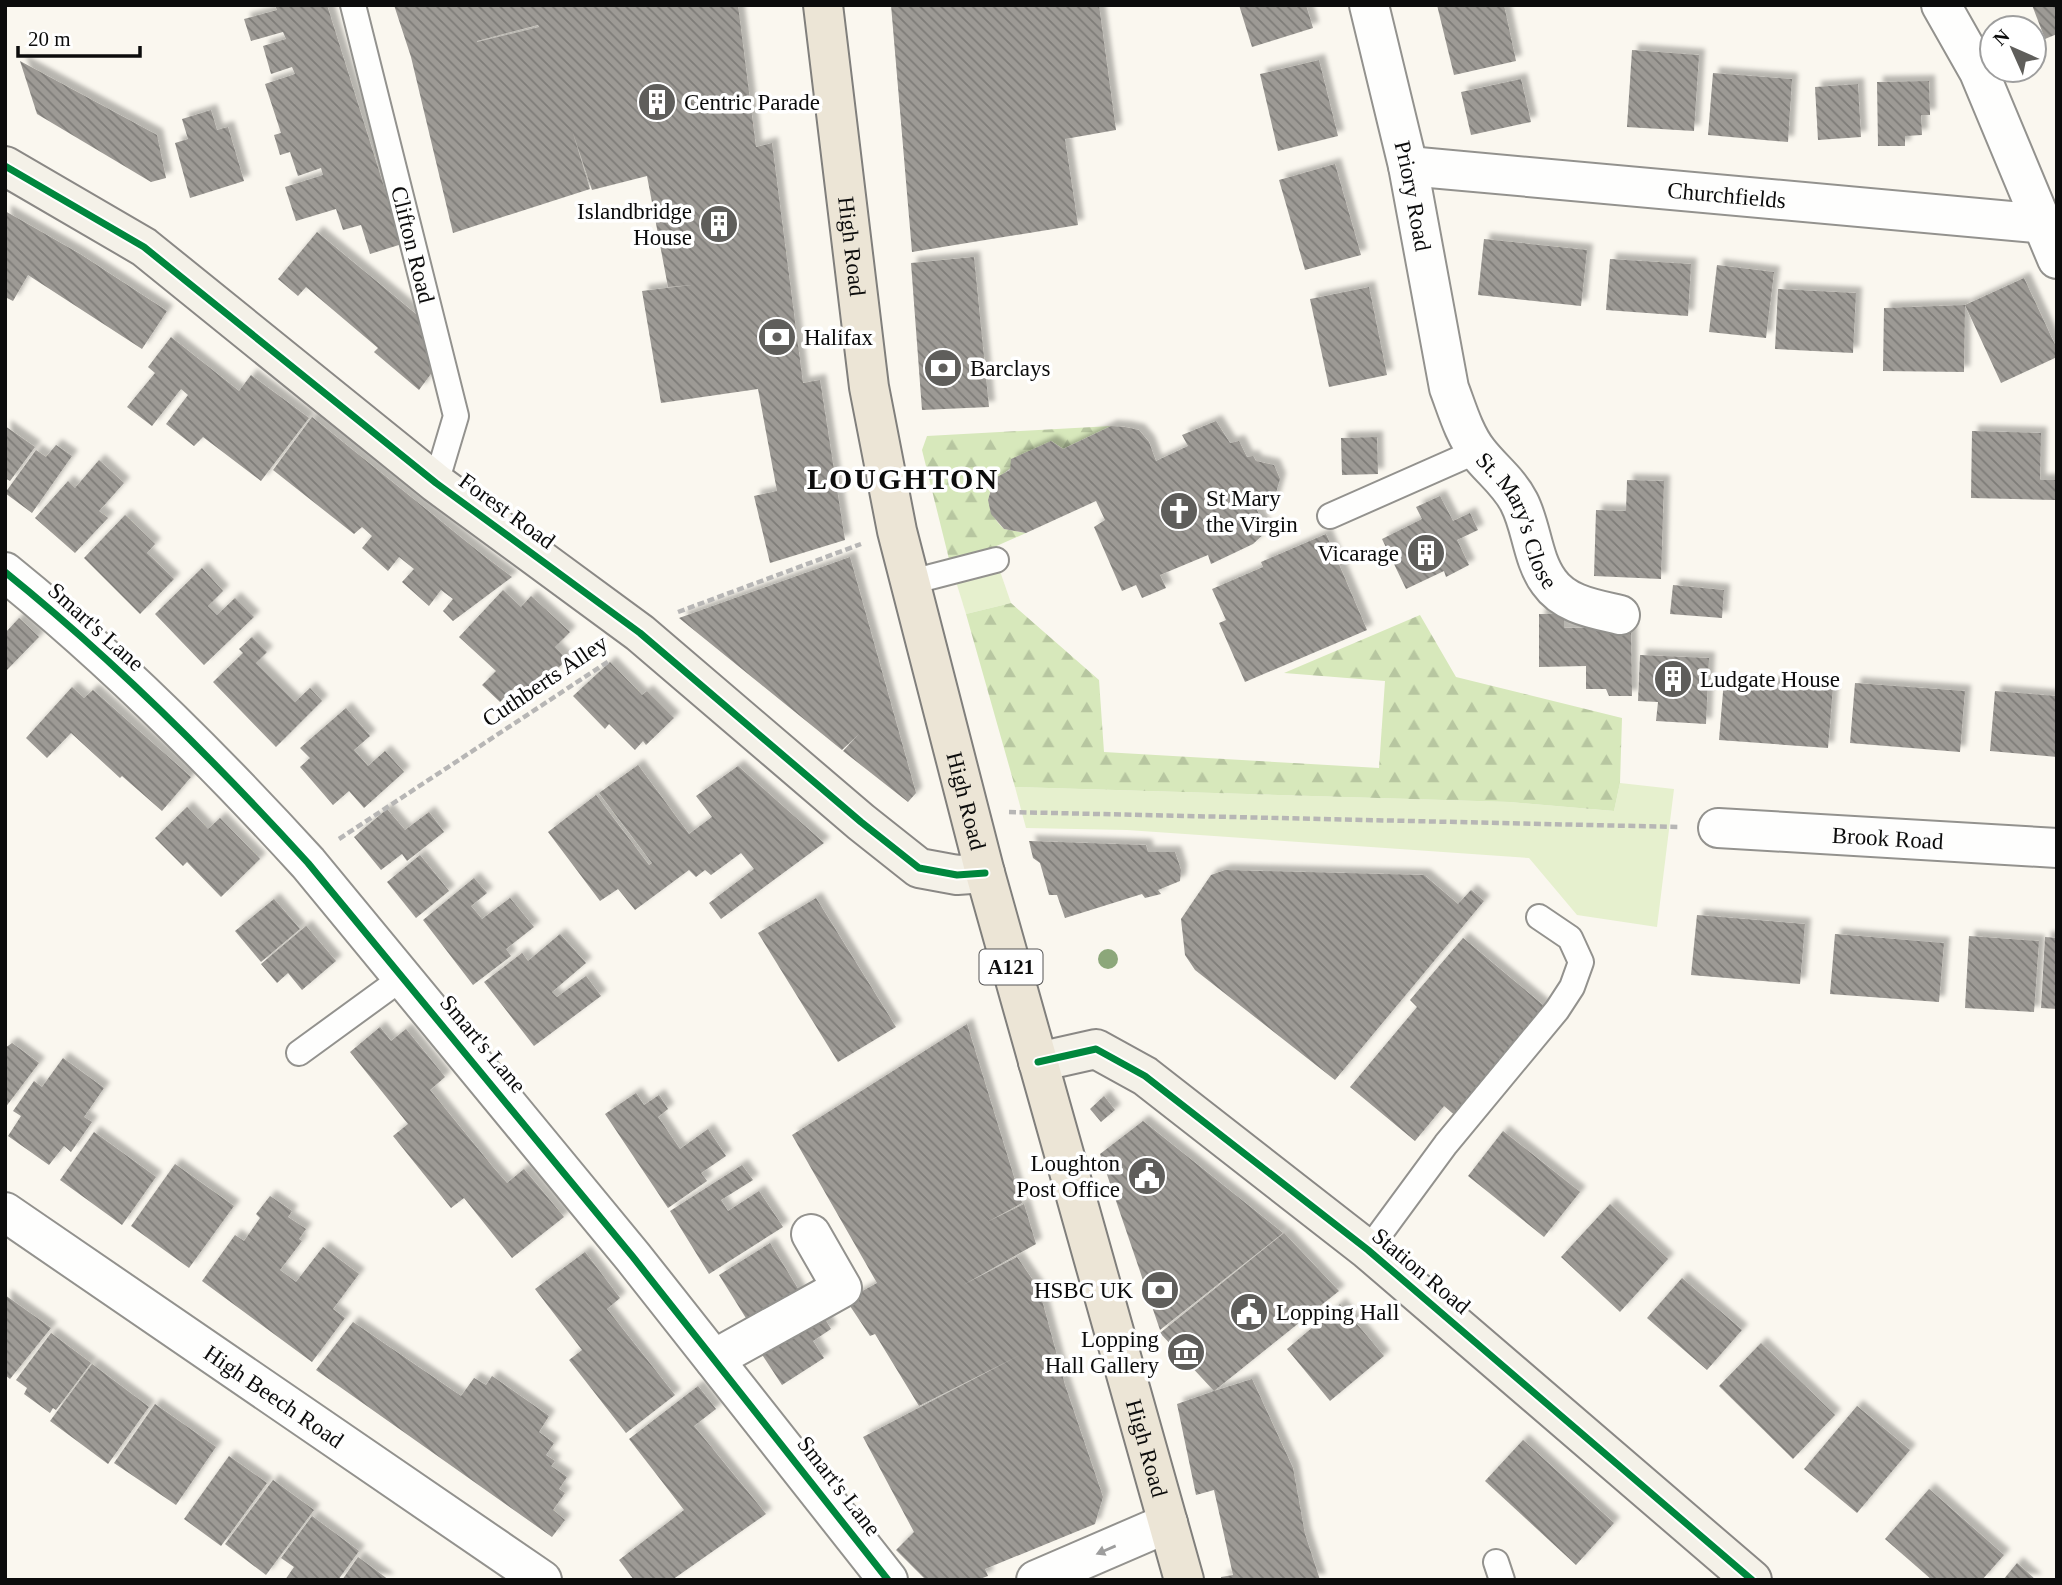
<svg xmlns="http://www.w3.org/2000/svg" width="2062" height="1585" font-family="Georgia,serif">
<defs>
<pattern id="forest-firs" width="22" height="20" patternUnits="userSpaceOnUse" patternTransform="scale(1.75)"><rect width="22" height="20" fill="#d7e8bb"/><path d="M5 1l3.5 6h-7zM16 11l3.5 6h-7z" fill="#b7c6a0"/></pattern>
<pattern id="building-back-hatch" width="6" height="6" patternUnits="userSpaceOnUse" patternTransform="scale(1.75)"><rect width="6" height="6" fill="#9d9a95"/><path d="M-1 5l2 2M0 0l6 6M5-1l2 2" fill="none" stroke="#7e7c78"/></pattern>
<filter id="shadow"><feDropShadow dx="6" dy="-6" stdDeviation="2" flood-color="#0004"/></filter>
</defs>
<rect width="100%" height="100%" fill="#faf7ef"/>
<g fill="#e6f0ce">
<path d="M992 548 1011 603 966 614 949 559Z"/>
<path d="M1620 783 1674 789 1657 927 1577 915 1529 858 1127 830 1026 828 1015 787 1510 802 1614 811Z"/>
</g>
<g fill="url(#forest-firs)">
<path d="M1111 426 1063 449 1051 441C1020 463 961 487 1004 529L1026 533 992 548 949 559 922 450 927 436Z"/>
<path d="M1011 603 1099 680 1104 752 1379 768 1385 681 1284 673 1420 615 1456 677 1622 718 1620 783 1614 811 1510 802 1015 787 966 614Z"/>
</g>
<g fill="url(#building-back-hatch)" fill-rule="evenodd" filter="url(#shadow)">
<path d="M275 5H327L402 244 370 254 361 225 343 230 336 209 296 221 285 187 323 175 321 168 298 176 290 152 280 155 274 135 281 133 265 84 295 74 292 67 271 74 263 46 286 39 283 32 251 41 244 19 277 10Z"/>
<path d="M394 5H738L756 147 772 143 803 383 820 380 845 540 770 563 754 496 777 491 758 389 661 403 642 291 691 285 668 287 647 176 592 190 572 130 590 189 453 233 411 57ZM538 25 539 27 477 42V41Z"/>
<path d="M891 5H1099L1116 130 1065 139 1078 225 912 252Z"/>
<path d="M1239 5H1306L1313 28 1252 47Z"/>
<path d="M1437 5H1504L1516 61 1454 75Z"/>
<path d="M2032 5H2057V34L2045 39Z"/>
<path d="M1632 50 1699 55 1694 131 1627 127Z"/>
<path d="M1319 60 1338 136 1278 151 1260 74Z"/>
<path d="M20 61 157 135 166 178 151 182 37 114Z"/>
<path d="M1713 73 1792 79 1788 142 1708 135Z"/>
<path d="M1521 79 1531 122 1471 135 1461 92Z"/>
<path d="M1929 81 1930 115H1921L1922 135 1905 136V146H1878L1877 82Z"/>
<path d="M1858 84 1861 137 1818 140 1815 87Z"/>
<path d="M211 110 217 130 228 127 244 181 190 198 175 143 188 139 182 119Z"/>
<path d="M1335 164 1361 255 1305 270 1279 180Z"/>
<path d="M5 211 80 254 167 311 142 349 28 275 13 301 5 297Z"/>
<path d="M317 232 428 324 439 363 419 390 374 352 378 348 306 287 298 296 278 279Z"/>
<path d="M1484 239 1587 250 1581 306 1478 295Z"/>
<path d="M974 257 989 407 922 410 911 263Z"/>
<path d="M1610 259 1691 264 1688 316 1606 310Z"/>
<path d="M1717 265 1774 272 1766 338 1709 332Z"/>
<path d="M2024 278 2057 349V357L2001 383 1965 305 1964 372 1883 371 1884 308 1965 305Z"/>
<path d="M1369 287 1387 375 1329 387 1310 299Z"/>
<path d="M1778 289 1856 293 1853 353 1775 349Z"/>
<path d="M171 337 239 391 251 375 309 418 261 481 203 437 194 446 166 424 188 395 181 389 152 426 127 407 155 373 148 367Z"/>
<path d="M312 417 484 556 512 577 453 621 443 611 453 599 441 590 429 606 402 582 414 569 399 557 388 571 362 548 372 536 362 527 354 534 273 470Z"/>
<path d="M1216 421 1230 443 1239 441 1247 457 1253 456 1256 461 1274 465 1280 479 1274 500 1256 508 1267 531 1253 544 1211 564 1208 555 1160 575 1166 588 1142 598 1136 585 1122 591 1094 527 1105 520 1096 501 1026 533 1004 529 991 514 988 500 991 490 997 477 1010 470 1011 459 1051 441 1063 449 1111 426 1125 427 1139 430 1149 442 1156 461 1188 446 1182 435Z"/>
<path d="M5 426 35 447 10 481 5 478Z"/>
<path d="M1972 431 2041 433 2040 480H2056L2055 500 1971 498Z"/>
<path d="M1377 437 1378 474 1342 475 1341 438Z"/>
<path d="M56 445 72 456 32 513 5 493 36 450 46 457Z"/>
<path d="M99 460 124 483 99 511 108 518 75 553 35 518 68 481 75 488Z"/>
<path d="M1627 480 1664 481 1661 579 1594 576 1596 510 1626 511Z"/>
<path d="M1440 496 1453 521 1470 513 1478 530 1457 540 1469 565 1446 577 1444 571 1406 589 1382 539 1422 519 1416 507Z"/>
<path d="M125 515 155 544 147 553 174 579 140 614 84 558Z"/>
<path d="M1326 534 1367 630 1245 682 1219 623 1226 620 1212 589 1263 567 1261 562Z"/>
<path d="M850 557 916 793 908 802 843 751 859 734 842 750 679 618Z"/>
<path d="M202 568 223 591 208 606 217 615 235 598 254 617 204 665 155 614Z"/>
<path d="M1673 585 1724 590 1722 618 1670 614Z"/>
<path d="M503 590 521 607 531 596 570 632 555 647 567 659 528 699 516 686 500 702 482 685 496 671 459 637Z"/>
<path d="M1539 614H1564V628L1631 627 1632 696H1609L1606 689H1586V666L1539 667Z"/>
<path d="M19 618 39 637 5 672V633Z"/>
<path d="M252 637 267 652 256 663 295 702 310 688 322 701 276 747 213 682 243 653 239 649Z"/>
<path d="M1640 655 1709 658 1706 724 1656 721 1658 702 1638 701Z"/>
<path d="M610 662 642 695 647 691 674 718 646 745 643 741 635 750 609 724 605 729 573 696Z"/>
<path d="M1724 680 1833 688 1828 748 1719 740Z"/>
<path d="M1855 683 1965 691 1960 752 1850 743Z"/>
<path d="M72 687 84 698 93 690 191 777 162 811 122 776 120 778 71 733 47 758 26 738Z"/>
<path d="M1995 691 2057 696V757L1990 751Z"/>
<path d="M346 708 370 736 354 750 368 766 385 751 404 772 364 808 349 791 333 805 300 767 310 758 300 748Z"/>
<path d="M638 765 689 834 712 817 696 796 738 766 824 843 721 919 709 903 754 869 741 853 711 875 705 870 696 877 689 870 635 910 618 889 600 901 548 832 596 795 649 865 652 863 599 793Z"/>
<path d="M187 807 208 829 220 818 260 859 221 897 187 862 183 866 155 838Z"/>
<path d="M387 809 405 830 429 812 444 832 407 861 402 854 381 870 354 837Z"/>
<path d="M1029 841 1146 845 1148 852H1175L1181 870 1180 881 1158 890 1161 894 1145 898 1142 894 1065 918 1057 895H1049L1040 863 1033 858Z"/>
<path d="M420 855 449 891 416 918 387 882Z"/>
<path d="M1225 870 1424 875 1458 904 1471 890 1484 901 1335 1080 1195 970 1185 955 1181 919 1211 875Z"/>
<path d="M474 878 487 893 471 906 482 919 510 898 534 927 506 949 511 956 473 985 423 920Z"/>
<path d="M816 898 896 1027 838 1062 758 933Z"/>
<path d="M274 899 300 929 261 962 235 931Z"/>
<path d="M1697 915 1805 924 1800 984 1691 975Z"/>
<path d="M306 926 336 961 302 990 288 973 277 983 261 964Z"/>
<path d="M560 934 586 963 552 992 557 997 586 976 601 996 534 1046 484 982 522 953 528 961Z"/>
<path d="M1835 934 1944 943 1939 1002 1830 994Z"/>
<path d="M1969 936 2039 941 2034 1012 1965 1008Z"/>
<path d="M2045 937 2057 938V1009L2041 1008Z"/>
<path d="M1463 938 1549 1010 1458 1118 1444 1106 1415 1141 1350 1087 1417 1007 1410 1000Z"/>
<path d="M967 1024 1022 1203 989 1221 1024 1204 1036 1244 963 1285 1017 1257 1039 1289 1065 1385 1103 1497 1095 1524 985 1569 988 1576 977 1580H926L896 1550 914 1532 863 1437 1020 1355 919 1406 875 1334 870 1336 846 1300 877 1283 792 1135Z"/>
<path d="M380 1027 391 1041 406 1029 445 1077 430 1090 492 1166 507 1183 524 1169 564 1217 512 1258 464 1198 451 1208 393 1136 408 1124 350 1052Z"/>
<path d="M12 1043 39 1063 5 1108V1048Z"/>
<path d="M63 1058 104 1088 84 1117 92 1122 71 1152 64 1146 49 1165 8 1136 21 1116 13 1111 34 1081 42 1087Z"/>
<path d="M636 1093 644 1105 659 1095 668 1109 658 1117 680 1149 708 1129 726 1156 701 1173 707 1181 668 1208 605 1114Z"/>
<path d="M1104 1096 1115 1110 1101 1122 1090 1109Z"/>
<path d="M1143 1121 1283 1233 1160 1330 1100 1154Z"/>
<path d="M1503 1131 1580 1192 1544 1237 1468 1176Z"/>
<path d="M94 1132 156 1177 122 1225 60 1180Z"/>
<path d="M175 1164 234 1206 189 1268 131 1226Z"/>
<path d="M742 1165 753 1180 721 1200 728 1211 759 1191 783 1227 709 1274 670 1211Z"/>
<path d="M270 1196 292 1211 288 1217 306 1229 299 1239 302 1241 280 1270 296 1282 323 1247 359 1274 333 1309 345 1318 312 1362 202 1281 235 1235 244 1241 260 1218 256 1214Z"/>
<path d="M1610 1204 1668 1259 1620 1312 1561 1257Z"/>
<path d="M1284 1233 1339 1291 1214 1391 1252 1379 1293 1468 1305 1534 1320 1580H1222L1221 1577 1233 1575 1214 1490 1196 1495 1177 1404 1214 1391 1160 1333Z"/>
<path d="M770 1243 805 1300 754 1331 719 1275Z"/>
<path d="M585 1252 620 1298 607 1309 675 1395 626 1433 569 1360 582 1350 535 1289Z"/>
<path d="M1682 1278 1742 1330 1707 1370 1647 1318Z"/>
<path d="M5 1295 51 1328 10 1379 5 1375Z"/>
<path d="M1340 1304 1384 1356 1330 1401 1287 1349Z"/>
<path d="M820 1311 831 1329 813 1341 824 1358 782 1385 759 1350Z"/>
<path d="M353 1322 461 1396 474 1378 486 1385 492 1376 549 1416 539 1432 554 1443 546 1455 555 1461 551 1466 567 1477 559 1489 565 1493 553 1510 565 1520 552 1537 316 1370Z"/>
<path d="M51 1333 91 1363 56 1410 53 1408 50 1413 24 1394 27 1388 16 1380Z"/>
<path d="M1761 1343 1835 1415 1793 1459 1719 1386Z"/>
<path d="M92 1364 149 1407 108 1464 50 1421Z"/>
<path d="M698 1386 716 1409 694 1426 766 1514 672 1580H634L619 1560 684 1510 629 1439Z"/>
<path d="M155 1404 216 1447 176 1505 114 1463Z"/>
<path d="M1857 1406 1910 1450 1857 1513 1804 1469Z"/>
<path d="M1523 1440 1614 1523 1576 1565 1485 1481Z"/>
<path d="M229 1456 267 1483 221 1546 184 1519Z"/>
<path d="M273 1480 314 1510 266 1575 225 1544Z"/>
<path d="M1929 1489 2004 1555 1982 1580H1932L1885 1539Z"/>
<path d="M312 1516 359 1551 338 1580H285L294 1567 281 1558Z"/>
<path d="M358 1557 389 1580H342Z"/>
<path d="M2017 1563 2036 1580H2003Z"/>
</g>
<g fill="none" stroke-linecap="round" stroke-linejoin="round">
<defs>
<g id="lane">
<path id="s1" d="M353 5 456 416 436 483"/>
<path d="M1330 516 1477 451"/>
<path d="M911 582 996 560"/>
<path d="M299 1053 402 978"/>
<path d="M1368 1250 1446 1144 1557 1010 1572 987 1581 962 1570 938 1539 917"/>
<path d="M1496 1562 1502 1580"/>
</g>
<g id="street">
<path id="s2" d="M1369 5 1408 166 1449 388C1457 409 1464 434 1478 452 1491 469 1509 482 1519 502 1532 527 1532 559 1549 582 1565 605 1595 609 1620 615"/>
<path d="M1941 5 1979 72 2057 259"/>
<path id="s3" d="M1408 166 2045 224"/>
<path d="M5 572C114 660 214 760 308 863L633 1257 888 1580"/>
<path id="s4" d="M1718 828 2057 848"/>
<path id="s5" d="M5 1212 542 1580"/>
<path d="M714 1359 842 1288 811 1234"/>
<path d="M1036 1580 1168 1523"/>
</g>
<g id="secondary">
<path d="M5 166 144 247 436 483 640 633 861 822 919 868 957 875 985 873"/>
<path d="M1038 1062 1096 1049 1145 1076 1368 1250 1752 1580"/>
</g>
<g id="primary">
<path id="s6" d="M823 5 869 387 897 531 985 873 1184 1580"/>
</g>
</defs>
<use href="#lane" stroke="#93928e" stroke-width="28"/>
<use href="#street" stroke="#93928e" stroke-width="42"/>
<use href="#secondary" stroke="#8a8885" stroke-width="42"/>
<use href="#primary" stroke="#807f7c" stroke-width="42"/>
<g stroke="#b7b6b5" stroke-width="4.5" stroke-dasharray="7 3.5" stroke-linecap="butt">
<path d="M678 612 861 544"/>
<path d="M1009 812 1679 827"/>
<path d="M339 839 609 661"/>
</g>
<use href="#lane" stroke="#fefefd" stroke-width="24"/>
<use href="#street" stroke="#fefefd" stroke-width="38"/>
<use href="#secondary" stroke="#f4f1e8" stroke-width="38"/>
<use href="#primary" stroke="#ece5d6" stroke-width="38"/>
<defs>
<g id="cycleway">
<path d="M5 166 144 247 436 483 640 633 861 822 919 868 957 875 985 873"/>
<path d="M5 572C114 660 214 760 308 863L633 1257 888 1580"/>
<path d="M1038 1062 1096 1049 1145 1076 1368 1250 1752 1580"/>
</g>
</defs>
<use href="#cycleway" stroke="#fff" stroke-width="11"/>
<use href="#cycleway" stroke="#00873e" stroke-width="7"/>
</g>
<circle fill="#8ca77a" cx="1108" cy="959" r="10"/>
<defs><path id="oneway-solid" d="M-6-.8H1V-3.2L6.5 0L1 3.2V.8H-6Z" transform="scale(1.75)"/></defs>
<use fill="#9d9d9d" href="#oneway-solid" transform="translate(1106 1550) rotate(157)"/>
<defs>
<symbol id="building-disc" viewBox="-11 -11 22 22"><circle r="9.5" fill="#5f5e5b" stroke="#fff"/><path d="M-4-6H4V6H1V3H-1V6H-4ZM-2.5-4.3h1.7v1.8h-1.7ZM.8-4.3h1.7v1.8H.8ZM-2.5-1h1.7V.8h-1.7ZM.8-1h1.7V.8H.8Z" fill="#fff"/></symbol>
<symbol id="bank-disc" viewBox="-11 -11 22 22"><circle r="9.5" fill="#5f5e5b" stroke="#fff"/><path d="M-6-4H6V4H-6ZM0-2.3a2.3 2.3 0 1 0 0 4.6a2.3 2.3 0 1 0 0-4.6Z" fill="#fff"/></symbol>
<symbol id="church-disc" viewBox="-11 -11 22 22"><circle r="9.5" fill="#5f5e5b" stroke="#fff"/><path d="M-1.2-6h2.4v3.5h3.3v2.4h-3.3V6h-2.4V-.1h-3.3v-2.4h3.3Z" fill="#fff"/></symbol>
<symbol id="civic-disc" viewBox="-11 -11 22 22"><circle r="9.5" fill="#5f5e5b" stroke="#fff"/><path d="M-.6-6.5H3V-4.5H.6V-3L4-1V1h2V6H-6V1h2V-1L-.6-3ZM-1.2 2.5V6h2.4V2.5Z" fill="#fff"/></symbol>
<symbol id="museum-disc" viewBox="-11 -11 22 22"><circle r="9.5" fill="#5f5e5b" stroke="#fff"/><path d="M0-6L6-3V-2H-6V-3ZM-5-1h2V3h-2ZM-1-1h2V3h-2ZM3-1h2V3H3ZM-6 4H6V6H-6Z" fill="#fff"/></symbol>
</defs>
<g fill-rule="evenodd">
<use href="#building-disc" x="635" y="80" width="44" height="44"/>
<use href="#building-disc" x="697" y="202" width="44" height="44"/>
<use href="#bank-disc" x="755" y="315" width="44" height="44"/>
<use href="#bank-disc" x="921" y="346" width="44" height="44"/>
<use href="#church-disc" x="1157" y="489" width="44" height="44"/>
<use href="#building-disc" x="1404" y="531" width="44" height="44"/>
<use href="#building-disc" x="1651" y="657" width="44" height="44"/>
<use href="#civic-disc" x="1125" y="1154" width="44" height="44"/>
<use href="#bank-disc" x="1138" y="1268" width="44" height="44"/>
<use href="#civic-disc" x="1227" y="1290" width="44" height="44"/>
<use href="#museum-disc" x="1164" y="1330" width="44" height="44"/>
</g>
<g text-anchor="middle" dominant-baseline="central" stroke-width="7" stroke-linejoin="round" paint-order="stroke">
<rect fill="#fff" stroke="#555" stroke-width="2" x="979.5" y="949.5" width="63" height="35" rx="5"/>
<g font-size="21" font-weight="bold" fill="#0c0c0c">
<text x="1011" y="967">A121</text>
</g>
<g font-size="23" fill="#0c0c0c" stroke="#fff" text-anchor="start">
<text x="684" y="102">Centric Parade</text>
<text x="692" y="211" text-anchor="end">Islandbridge<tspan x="692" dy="26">House</tspan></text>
<text x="804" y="337">Halifax</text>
<text x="970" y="368">Barclays</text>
<text x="1206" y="498">St Mary<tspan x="1206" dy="26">the Virgin</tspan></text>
<text x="1399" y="553" text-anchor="end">Vicarage</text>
<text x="1700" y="679">Ludgate House</text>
<text x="1120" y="1163" text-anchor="end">Loughton<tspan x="1120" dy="26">Post Office</tspan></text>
<text x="1133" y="1290" text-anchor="end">HSBC UK</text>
<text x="1276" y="1312">Lopping Hall</text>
<text x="1159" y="1339" text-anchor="end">Lopping<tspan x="1159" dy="26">Hall Gallery</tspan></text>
</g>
<g font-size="23" fill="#0c0c0c" stroke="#fff">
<text stroke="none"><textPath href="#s3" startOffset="320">Churchfields</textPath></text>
<text stroke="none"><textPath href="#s2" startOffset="196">Priory Road</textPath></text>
<text stroke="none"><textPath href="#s1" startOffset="247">Clifton Road</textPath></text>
<text stroke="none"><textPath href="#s6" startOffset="243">High Road</textPath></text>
<text transform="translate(507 511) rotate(36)">Forest Road</text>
<text stroke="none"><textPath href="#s2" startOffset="542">St. Mary's Close</textPath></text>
<text transform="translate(96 627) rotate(42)">Smart's Lane</text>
<text transform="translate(545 681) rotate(-34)">Cuthberts Alley</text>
<text stroke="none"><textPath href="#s6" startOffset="810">High Road</textPath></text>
<text stroke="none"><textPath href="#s4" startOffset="170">Brook Road</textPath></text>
<text transform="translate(483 1044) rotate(50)">Smart's Lane</text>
<text transform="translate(1421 1271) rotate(40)">Station Road</text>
<text stroke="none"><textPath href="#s5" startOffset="326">High Beech Road</textPath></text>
<text stroke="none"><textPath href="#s6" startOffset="1482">High Road</textPath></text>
<text transform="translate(839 1486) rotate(52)">Smart's Lane</text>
</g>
<g font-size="30" font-weight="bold" letter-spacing="2" fill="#0c0c0c" stroke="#fff">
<text x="903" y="478">LOUGHTON</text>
</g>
</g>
<rect width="2062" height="1585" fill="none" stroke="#0c0c0c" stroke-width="14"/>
<g transform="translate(2013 49) rotate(315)"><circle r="33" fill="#ffffff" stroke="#9e9e9e" stroke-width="2"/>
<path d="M0-5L12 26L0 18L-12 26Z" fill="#5f5e5b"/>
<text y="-10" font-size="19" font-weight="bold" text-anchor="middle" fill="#0c0c0c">N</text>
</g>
<path d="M18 46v10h122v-10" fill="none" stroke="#0c0c0c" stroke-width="3.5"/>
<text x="28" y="46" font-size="21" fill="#0c0c0c" stroke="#ffffff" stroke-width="5" paint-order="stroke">20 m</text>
</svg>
